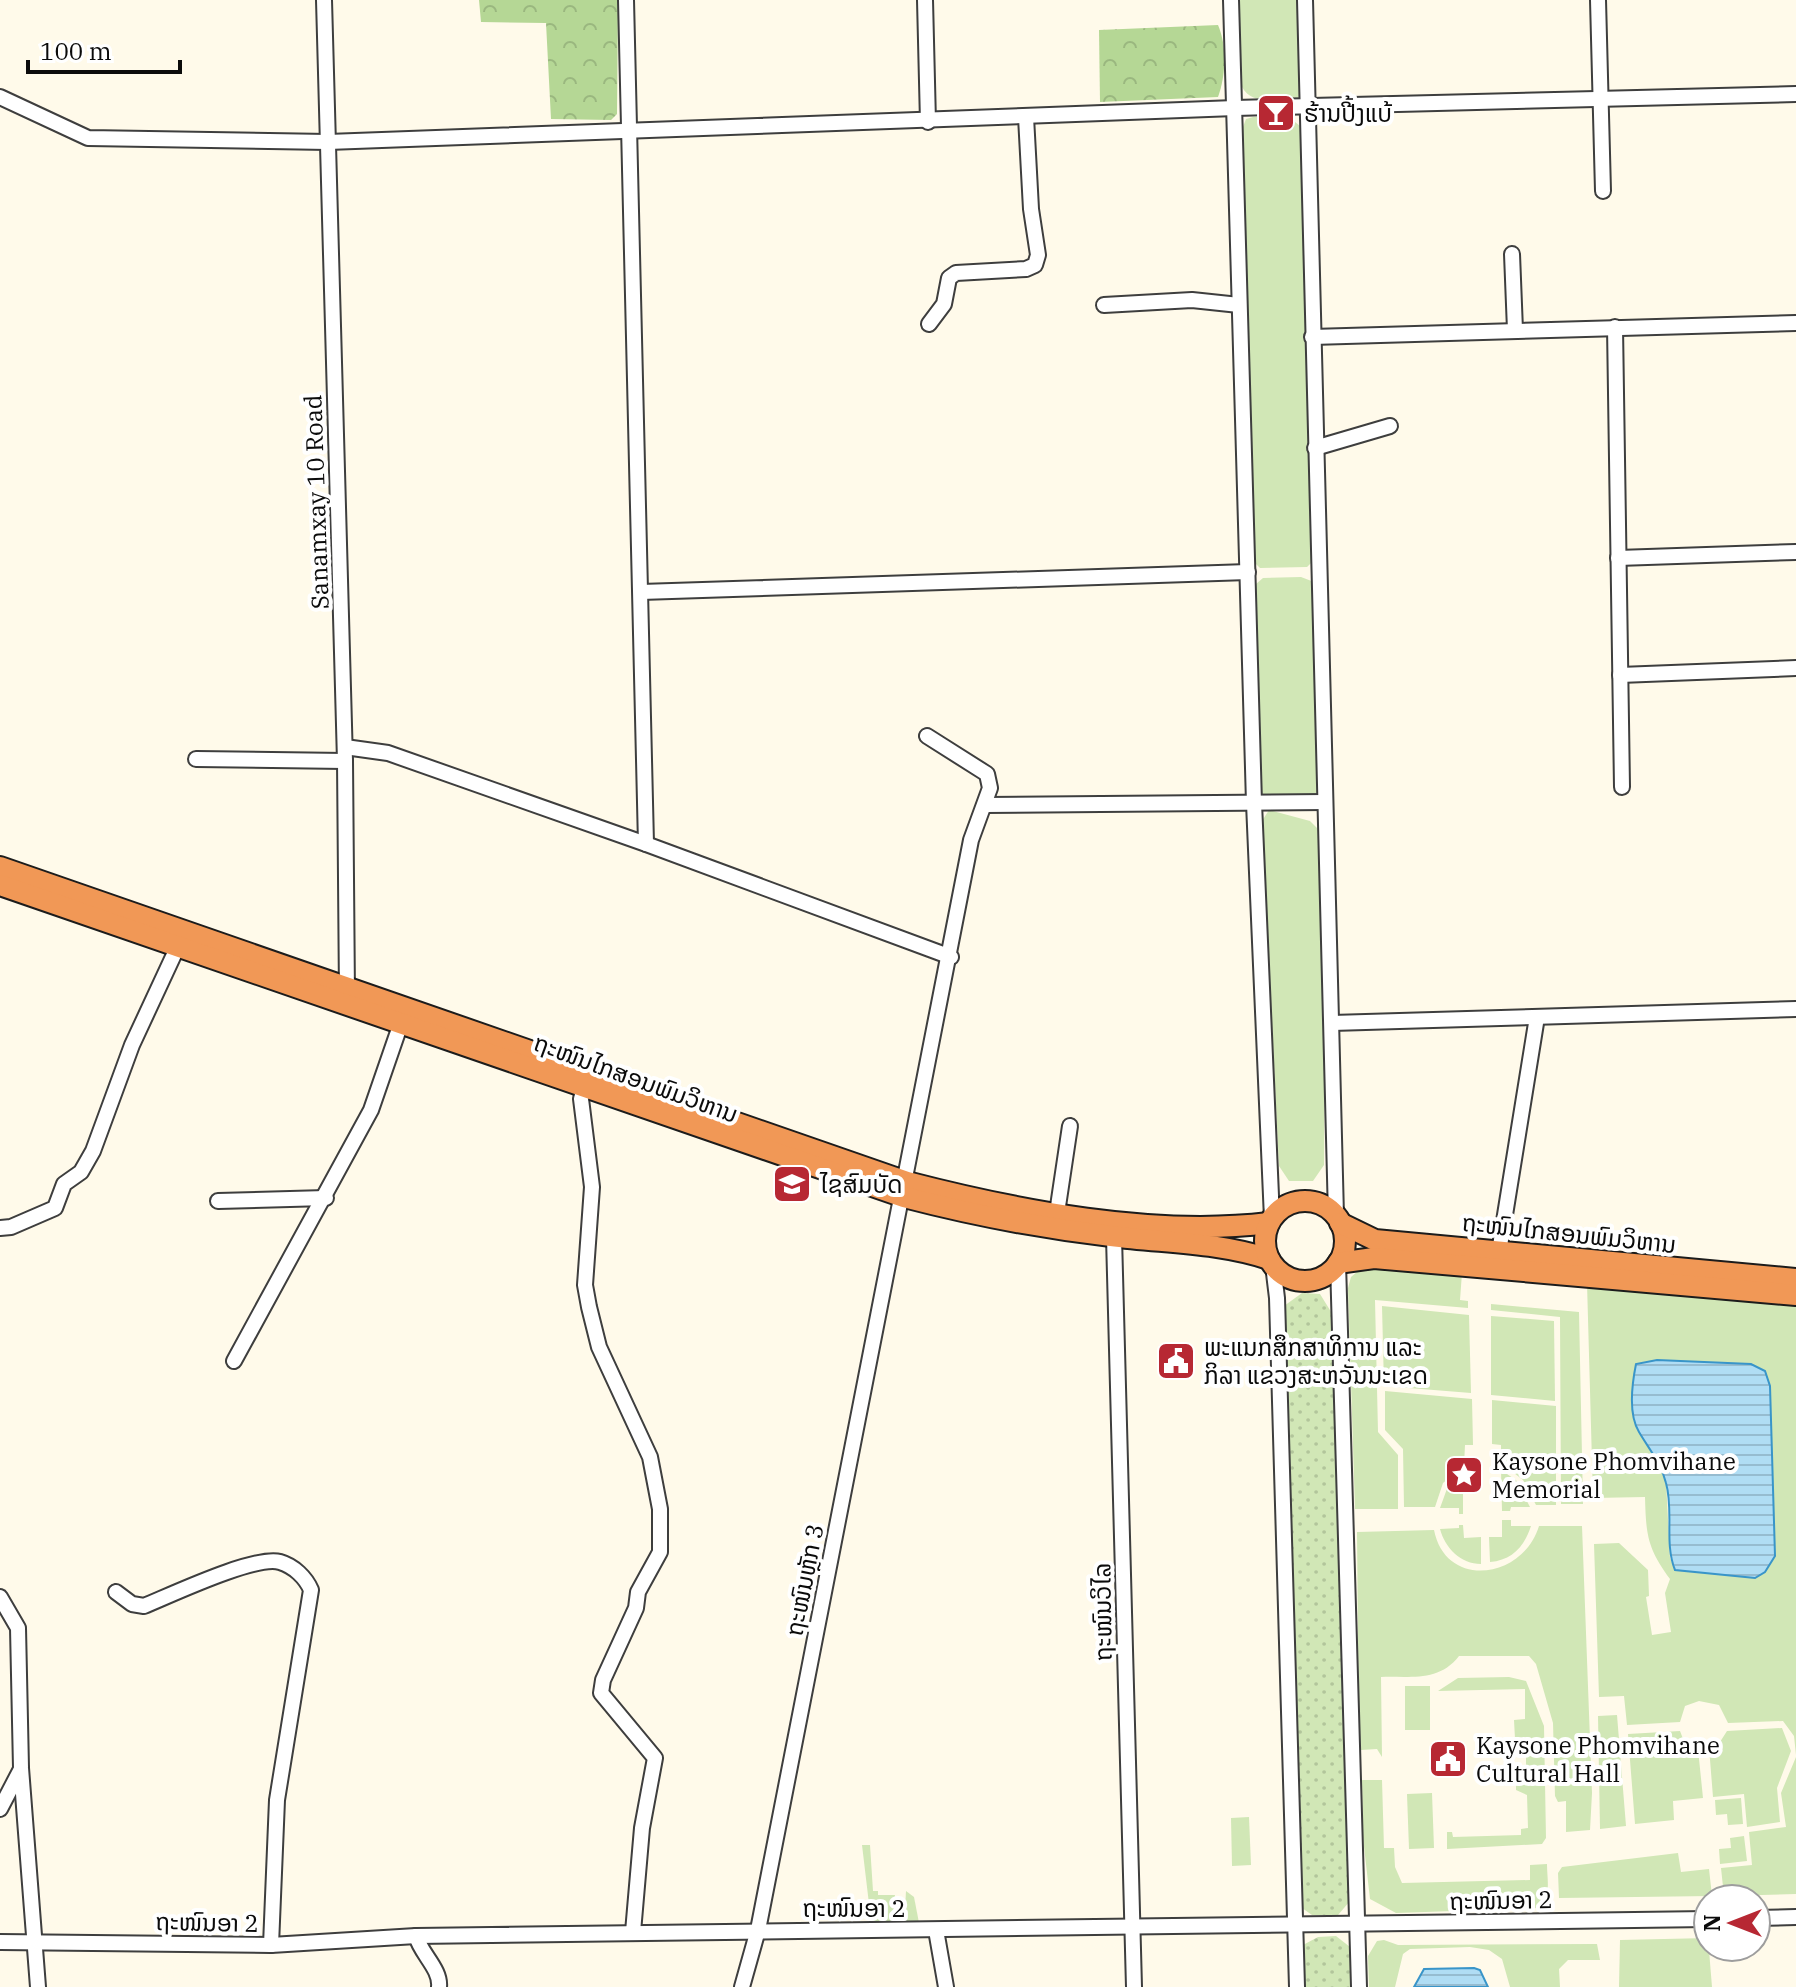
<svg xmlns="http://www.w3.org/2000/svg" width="1796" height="1987" font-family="'IBM Plex Serif','Noto Sans Lao',serif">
<defs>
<pattern id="forest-crowns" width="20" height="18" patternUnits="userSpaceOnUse" patternTransform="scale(2)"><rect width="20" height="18" fill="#b5d795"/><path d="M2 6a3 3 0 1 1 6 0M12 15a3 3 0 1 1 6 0" fill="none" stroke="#9ab77f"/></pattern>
<pattern id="park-dots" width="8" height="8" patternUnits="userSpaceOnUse" patternTransform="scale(2)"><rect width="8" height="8" fill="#d1e7b6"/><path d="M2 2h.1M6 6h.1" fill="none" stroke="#b2c59b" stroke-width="1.8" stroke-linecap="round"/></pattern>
<pattern id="water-rules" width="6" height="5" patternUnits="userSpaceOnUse" patternTransform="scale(2)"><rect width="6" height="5" fill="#b0ddf4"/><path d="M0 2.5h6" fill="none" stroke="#96bcd0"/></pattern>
</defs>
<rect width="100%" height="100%" fill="#fffaea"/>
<g fill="#d1e7b6" fill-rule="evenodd">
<path d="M1239 0H1300L1301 94 1298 98C1278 99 1252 106 1242 87Z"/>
<path d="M1253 117C1272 118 1292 113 1304 131L1313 561 1307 567 1260 568 1254 562 1243 127 1246 119Z"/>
<path d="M1301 577 1314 582 1319 790 1313 796 1265 797 1260 790 1256 584 1263 578Z"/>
<path d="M1269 810 1310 821 1319 830 1325 997 1324 1165 1313 1181H1289L1279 1166 1262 821Z"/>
<path d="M1364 1266 1462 1273 1460 1300 1468 1301V1308L1375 1300 1378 1432 1398 1455V1509H1355L1348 1288 1351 1277Z"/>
<path d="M1587 1283 1796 1301V1755L1794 1736 1783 1721 1728 1723 1719 1705 1699 1701 1685 1706 1680 1722 1627 1725 1624 1696 1599 1697 1594 1544 1619 1543 1648 1570 1649 1596 1646 1597 1652 1635 1671 1632 1665 1593 1670 1579C1647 1548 1646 1534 1645 1497L1593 1498ZM1632 1386H1770L1775 1556 1765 1572 1755 1578 1675 1570 1670 1558 1666 1481 1652 1449 1637 1430Z"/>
<path d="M1491 1304 1579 1312 1583 1504H1561L1560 1317 1491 1310Z"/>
<path d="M1382 1306 1469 1315 1471 1393 1384 1386Z"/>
<path d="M1491 1316 1554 1321 1555 1401 1491 1395Z"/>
<path d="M1385 1391 1472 1399 1473 1445H1465L1464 1465 1443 1483 1435 1507H1404L1403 1449 1385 1430Z"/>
<path d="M1492 1400 1556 1406V1505H1536L1523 1480 1501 1463V1445L1492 1444Z"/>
<path d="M1501 1470 1516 1480 1530 1507H1511L1510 1511H1502Z"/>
<path d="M1463 1474V1514H1459V1508H1440L1448 1486Z"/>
<path d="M1502 1520H1511V1526H1531C1524 1547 1512 1560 1490 1562L1489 1537H1502Z"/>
<path d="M1459 1525H1463L1464 1538 1481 1537V1564C1461 1564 1445 1548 1440 1529L1459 1528Z"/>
<path d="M1539 1526H1582L1592 1793 1590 1830 1566 1832V1801L1558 1802 1555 1796 1553 1723 1536 1664 1529 1656H1459C1439 1682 1411 1676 1381 1677L1382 1757 1377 1749 1361 1750 1359 1744 1357 1532 1434 1530C1446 1590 1523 1579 1539 1526Z"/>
<path d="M1509 1677 1526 1681 1544 1726 1546 1838 1542 1844 1447 1849V1832H1452L1453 1837 1521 1835V1829L1528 1828 1527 1795 1516 1790V1777L1526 1776V1740L1515 1739 1514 1720 1525 1719V1689L1438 1691 1458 1678Z"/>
<rect x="1405" y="1686" width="25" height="44"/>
<path d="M1617 1715 1626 1826 1600 1829 1598 1716Z"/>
<path d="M1782 1728 1791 1751 1777 1788 1780 1822 1747 1827 1744 1794 1713 1797 1709 1747 1720 1742 1727 1731Z"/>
<path d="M1680 1731 1685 1744 1698 1749 1703 1798 1673 1801 1674 1820 1635 1824 1628 1734Z"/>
<path d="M1796 1757V1894L1724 1896 1721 1868 1752 1865 1749 1832 1786 1827 1781 1793Z"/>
<path d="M1362 1780H1382L1384 1848H1394L1395 1867 1402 1883 1530 1880V1865L1547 1864C1547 1880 1552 1898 1538 1908L1396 1913 1370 1899 1363 1838Z"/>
<path d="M1432 1793 1434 1848 1409 1849 1407 1794Z"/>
<path d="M1741 1798 1743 1824 1728 1825 1727 1814 1716 1815 1715 1800Z"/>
<path d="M1249 1817 1251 1865 1232 1866 1231 1818Z"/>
<path d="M1744 1836 1747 1861 1720 1864 1719 1849 1731 1848 1730 1838Z"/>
<path d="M862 1845H870L873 1891H878V1895H895L892 1929H872Z"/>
<path d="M1678 1853 1681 1872 1709 1869 1712 1896 1559 1898 1558 1873 1562 1867Z"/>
<path d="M906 1891 914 1897 920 1928 904 1927Z"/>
<path d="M1708 1938 1712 1987H1619L1620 1940Z"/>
<path d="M1384 1940 1398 1945 1597 1944 1600 1960H1568L1559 1969 1560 1987H1510L1502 1959 1489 1950 1470 1947 1410 1949 1403 1954 1395 1987H1369L1368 1956 1377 1941Z"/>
</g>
<g fill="url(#forest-crowns)">
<path d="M479 0H618L617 114 611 120 551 119 546 23 481 22Z"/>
<path d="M1218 25C1227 46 1226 75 1218 97L1100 102 1099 30Z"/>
</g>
<g fill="url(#park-dots)">
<path d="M1302 1293 1320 1294 1333 1315 1350 1901 1338 1915H1312L1302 1908 1284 1306Z"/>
<path d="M1336 1936 1350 1947 1354 1987H1302L1303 1945 1318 1937Z"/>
</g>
<g fill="url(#water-rules)" stroke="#3995c9" stroke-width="2">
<path d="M1657 1360 1751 1364 1765 1371 1770 1386 1775 1556 1765 1572 1755 1578 1675 1570C1664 1543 1674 1511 1666 1483 1661 1463 1649 1449 1639 1432 1628 1414 1632 1384 1636 1364Z"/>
<path d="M1474 1968 1480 1970 1488 1987H1414L1424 1969Z"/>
</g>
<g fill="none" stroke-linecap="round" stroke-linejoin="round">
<defs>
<g id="minor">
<path d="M324 0 345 761 347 995"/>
<path d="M626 0 646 844"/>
<path d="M925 0 928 122"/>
<path d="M1231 0 1254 803 1272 1219"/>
<path d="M1305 0 1336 1216"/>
<path d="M1598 0 1603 191"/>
<path d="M0 97 88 138 328 142 1235 108 1796 94"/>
<path d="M1512 254 1515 330"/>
<path d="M1104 305 1192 300 1239 305"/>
<path d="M929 324 944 304 949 278 956 273 1026 269 1035 265 1038 255 1031 209 1026 117"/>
<path d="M1615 327 1622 787"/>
<path d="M1312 337 1796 323"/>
<path d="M1315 448 1390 426"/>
<path d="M1618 558 1796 552"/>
<path d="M641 592 1248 572"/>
<path d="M1620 675 1796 668"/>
<path d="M345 747 388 753 646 844 951 957"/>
<path d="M196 759 345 761"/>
<path d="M985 805 1325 802"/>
<path d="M1332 1023 1796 1009"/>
<path d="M584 1086 581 1099 592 1187 585 1285 589 1307 599 1347 650 1457 660 1509V1552L638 1592 636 1608 603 1680 601 1693 655 1758 642 1828 633 1932"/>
<path d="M218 1201 326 1198"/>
<path d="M1057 1213 1070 1126"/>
<path d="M0 1228 11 1227 55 1208 64 1184 81 1172 93 1151 132 1045 178 946"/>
<path d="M1114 1237 1134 1987"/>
<path d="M1499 1252 1537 1017"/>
<path d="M1338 1263 1359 1987"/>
<path d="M1273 1265 1277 1298 1297 1987"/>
<path d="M234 1361 371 1110 401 1023"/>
<path d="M116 1592 132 1604 144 1606C171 1595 255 1555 280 1562 294 1566 306 1578 311 1590L277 1800 271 1945"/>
<path d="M0 1597 18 1628 21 1768 38 1987"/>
<path d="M0 1809 21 1769"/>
<path d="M1756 1918 1796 1917"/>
<path d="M936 1930 946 1987"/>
<path d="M416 1936C421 1954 441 1969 439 1987"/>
<path d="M0 1942 271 1945 416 1936 1708 1919"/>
<path d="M742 1987 758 1930 971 840 990 788 987 774 927 736"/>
</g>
<g id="highway">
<path d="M0 867 907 1182C1019 1211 1153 1237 1269 1223"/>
<path d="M0 885 904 1197C973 1215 1041 1228 1111 1236 1165 1243 1217 1242 1269 1259"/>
<circle cx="1305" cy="1241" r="40"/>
<path d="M1340 1223 1375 1240 1796 1279"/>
<path d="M1338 1263 1374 1258 1796 1295"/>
</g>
</defs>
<use href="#minor" stroke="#3e3e3e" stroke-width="18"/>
<use href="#highway" stroke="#1c1c1c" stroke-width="24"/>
<use href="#minor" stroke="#fff" stroke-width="14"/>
<use href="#highway" stroke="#f19856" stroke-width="20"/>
</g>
<defs>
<symbol id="bar-square" viewBox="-11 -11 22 22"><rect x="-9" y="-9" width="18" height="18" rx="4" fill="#b72833" stroke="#fff"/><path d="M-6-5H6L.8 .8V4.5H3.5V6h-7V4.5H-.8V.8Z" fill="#fff"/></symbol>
<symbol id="school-square" viewBox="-11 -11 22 22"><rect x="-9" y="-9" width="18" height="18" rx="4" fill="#b72833" stroke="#fff"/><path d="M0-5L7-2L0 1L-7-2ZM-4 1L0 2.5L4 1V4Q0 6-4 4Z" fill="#fff"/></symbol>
<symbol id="civic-square" viewBox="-11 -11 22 22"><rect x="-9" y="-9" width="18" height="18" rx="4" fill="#b72833" stroke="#fff"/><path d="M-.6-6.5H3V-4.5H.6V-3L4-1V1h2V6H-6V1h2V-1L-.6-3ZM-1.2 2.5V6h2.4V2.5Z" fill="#fff"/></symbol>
<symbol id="sight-square" viewBox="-11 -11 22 22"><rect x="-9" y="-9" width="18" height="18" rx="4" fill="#b72833" stroke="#fff"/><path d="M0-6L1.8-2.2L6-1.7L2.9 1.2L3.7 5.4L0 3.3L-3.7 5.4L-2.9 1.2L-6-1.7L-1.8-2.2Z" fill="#fff"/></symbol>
</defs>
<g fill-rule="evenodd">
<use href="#bar-square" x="1254" y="91" width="44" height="44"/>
<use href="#school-square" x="770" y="1162" width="44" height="44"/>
<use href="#civic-square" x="1154" y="1339" width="44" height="44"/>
<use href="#sight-square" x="1442" y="1453" width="44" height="44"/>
<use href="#civic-square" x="1426" y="1737" width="44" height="44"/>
</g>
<g text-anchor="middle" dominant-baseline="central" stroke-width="8" stroke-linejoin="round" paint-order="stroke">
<g font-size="24" fill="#0b0b0b" stroke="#fff" text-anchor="start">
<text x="1304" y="113">ຮ້ານປີ້ງແບ້</text>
<text x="820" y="1184">ໄຊສົມບັດ</text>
<text x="1204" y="1347">ພະແນກສຶກສາທິການ ແລະ<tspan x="1204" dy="28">ກິລາ ແຂວງສະຫວັນນະເຂດ</tspan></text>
<text x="1492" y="1461">Kaysone Phomvihane<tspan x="1492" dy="28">Memorial</tspan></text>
<text x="1476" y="1745">Kaysone Phomvihane<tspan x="1476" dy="28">Cultural Hall</tspan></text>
</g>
<g font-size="24" fill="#0b0b0b" stroke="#fff">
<text transform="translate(316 502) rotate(-92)">Sanamxay 10 Road</text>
<text transform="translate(636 1078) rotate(20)">ຖະໜົນໄກສອນພົມວິຫານ</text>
<text transform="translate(1569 1233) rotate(6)">ຖະໜົນໄກສອນພົມວິຫານ</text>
<text transform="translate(804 1580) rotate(-79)">ຖະໜົນຫຼັກ 3</text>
<text transform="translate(1102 1612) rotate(-91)">ຖະໜົນວິໄລ</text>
<text transform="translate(1501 1900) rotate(-1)">ຖະໜົນອາ 2</text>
<text x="854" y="1908">ຖະໜົນອາ 2</text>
<text transform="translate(207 1922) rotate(1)">ຖະໜົນອາ 2</text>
</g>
</g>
<g transform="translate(1732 1923) rotate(270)"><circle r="38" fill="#ffffff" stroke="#9d9d9d" stroke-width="2"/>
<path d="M0-6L14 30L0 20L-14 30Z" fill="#b72833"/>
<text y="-12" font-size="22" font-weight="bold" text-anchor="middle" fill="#0b0b0b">N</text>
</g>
<path d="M28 60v12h152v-12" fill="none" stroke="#0b0b0b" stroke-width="4"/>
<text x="40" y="60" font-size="24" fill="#0b0b0b" stroke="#ffffff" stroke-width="6" paint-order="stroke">100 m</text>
</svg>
